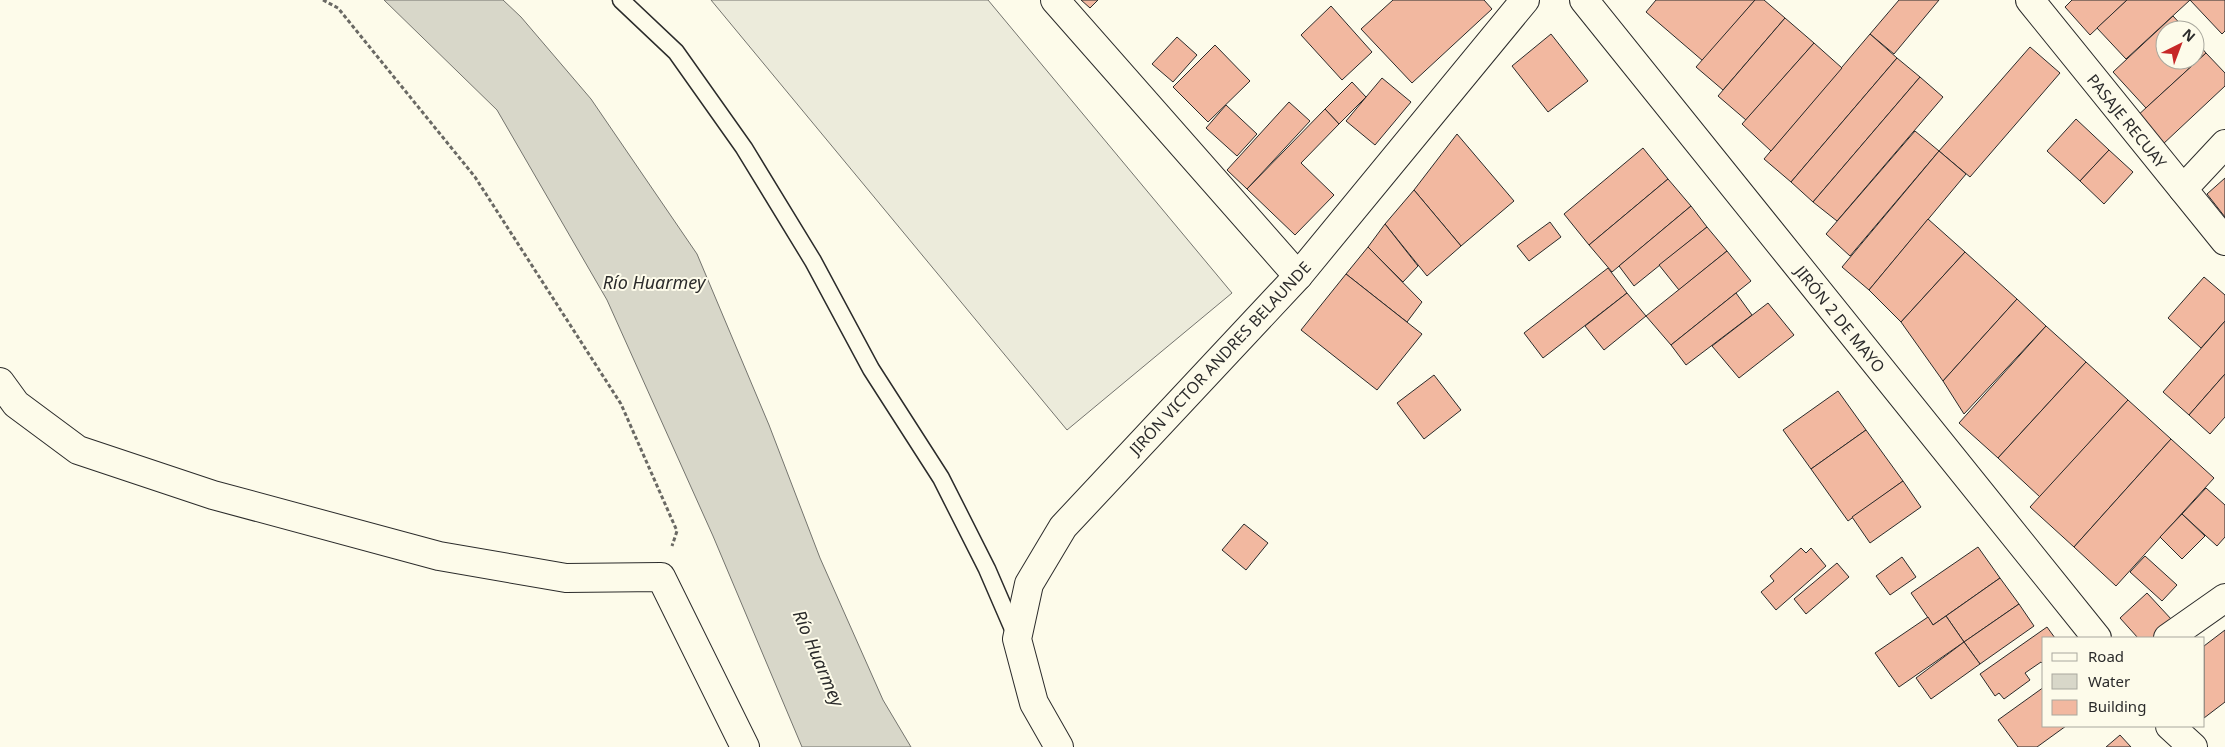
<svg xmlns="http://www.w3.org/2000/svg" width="2225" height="747" font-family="'Noto Sans',sans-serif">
<rect width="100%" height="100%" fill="#fdfbea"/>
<path fill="#ecebdb" stroke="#74746e" d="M711 0H988L1232 293 1067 430Z"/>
<path fill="#d8d7c9" stroke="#74746e" d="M384 0H503L521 17 591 99 697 254 769 425 820 558 883 700 911 747H802L713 536 607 300 497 110Z"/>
<g fill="#f2b8a0" stroke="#2b2b2b">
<path d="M1081 0H1098L1090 8Z"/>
<path d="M1393 0H1484L1492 9 1412 83 1361 29Z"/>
<path d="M1656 0H1755L1703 61 1646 12Z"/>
<path d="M1755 0H1764L1785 18 1723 90 1696 67Z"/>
<path d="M1899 0H1939L1894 54 1870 34Z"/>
<path d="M2072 0H2127L2090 35 2065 7Z"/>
<path d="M2127 0H2190L2126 59 2097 28Z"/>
<path d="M2190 0H2225V31L2222 34Z"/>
<path d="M1331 6 1372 52 1342 80 1301 35Z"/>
<path d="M2173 16 2186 30H2165V60H2195V40L2206 53 2146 108 2113 72Z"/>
<path d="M1785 18 1814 43 1746 120 1718 96Z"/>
<path d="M1551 34 1588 81 1548 112 1512 66Z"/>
<path d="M1870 34 1897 58 1791 182 1764 159Z"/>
<path d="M1177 37 1197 55 1173 82 1152 64Z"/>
<path d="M1814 43 1842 68 1771 151 1742 124Z"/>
<path d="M1215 45 1250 81 1208 122 1173 87Z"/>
<path d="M2030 47 2060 73 1970 177 1939 151Z"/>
<path d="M2206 53 2225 73V86L2162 145 2136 117Z"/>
<path d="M1897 58 1920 77 1813 202 1791 182Z"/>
<path d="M1920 77 1943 97 1837 221 1813 202Z"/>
<path d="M1382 78 1411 102 1375 145 1346 121Z"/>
<path d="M1352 82 1366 97 1339 124 1325 109Z"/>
<path d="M1289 102 1310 121 1247 189 1227 170Z"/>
<path d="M1226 105 1257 134 1237 156 1206 128Z"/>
<path d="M1325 109 1339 124 1301 163 1334 195 1295 235 1247 189Z"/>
<path d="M2076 119 2109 150 2080 181 2047 151Z"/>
<path d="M1915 131 1939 151 1850 256 1826 234Z"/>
<path d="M1457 134 1514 201 1461 246 1414 190Z"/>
<path d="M1643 148 1668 179 1589 245 1564 214Z"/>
<path d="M2109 150 2133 172 2104 204 2080 181Z"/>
<path d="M1939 151 1966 174 1869 290 1842 267Z"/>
<path d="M2225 178V217L2207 194Z"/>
<path d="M1668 179 1691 206 1612 272 1589 245Z"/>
<path d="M1414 190 1461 246 1427 276 1385 224Z"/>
<path d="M1691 206 1707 227 1634 286 1619 266Z"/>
<path d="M1928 219 1965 252 1901 322 1869 290Z"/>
<path d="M1550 222 1561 237 1529 261 1517 246Z"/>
<path d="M1385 224 1418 266 1403 282 1368 247Z"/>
<path d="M1707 227 1727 251 1679 290 1659 265Z"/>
<path d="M1368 247 1422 302 1407 322 1346 274Z"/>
<path d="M1727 251 1751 281 1671 345 1646 316Z"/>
<path d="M1965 252 2017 299 1943 381 1901 322Z"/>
<path d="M1608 268 1627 293 1543 358 1524 333Z"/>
<path d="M1346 274 1422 334 1377 390 1301 330Z"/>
<path d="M2204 277 2225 295V321L2201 348 2168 318Z"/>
<path d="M1627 293 1646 316 1604 350 1585 326Z"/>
<path d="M1736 293 1752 315 1686 365 1671 345Z"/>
<path d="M2017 299 2046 326 1964 414 1943 381Z"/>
<path d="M1768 303 1794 335 1739 378 1712 346Z"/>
<path d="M2225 321V374L2189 415 2163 392Z"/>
<path d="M2046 326 2086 362 1998 458 1959 423Z"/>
<path d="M2086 362 2128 400 2040 497 1998 458Z"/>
<path d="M2225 374V417L2210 434 2189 415Z"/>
<path d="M1434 375 1461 410 1424 439 1397 403Z"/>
<path d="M1838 391 1866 430 1811 469 1783 430Z"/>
<path d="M2128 400 2171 439 2074 547 2030 507Z"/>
<path d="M1866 430 1903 481 1848 521 1811 469Z"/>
<path d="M2171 439 2214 478 2116 586 2074 547Z"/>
<path d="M1903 481 1921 507 1870 543 1852 517Z"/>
<path d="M2206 488 2225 505V537L2217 546 2182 514Z"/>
<path d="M2182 514 2205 536 2182 559 2160 537Z"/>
<path d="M1244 524 1268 543 1246 570 1222 550Z"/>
<path d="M1978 547 2000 578 1933 625 1911 593Z"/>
<path d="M1801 548 1806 553 1811 548 1826 566 1776 610 1761 592 1774 581 1770 576Z"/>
<path d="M2145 556 2177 585 2162 601 2130 572Z"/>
<path d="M1902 557 1916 577 1890 595 1876 576Z"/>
<path d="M1837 563 1849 577 1806 614 1794 599Z"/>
<path d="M2000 578 2019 604 1964 642 1946 616Z"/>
<path d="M2147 593 2172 620 2152 638H2138L2120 618Z"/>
<path d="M2019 604 2034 626 1980 664 1964 642Z"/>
<path d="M1946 616 1964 642 1899 687 1875 653 1928 617 1933 625Z"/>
<path d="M2047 627 2055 638H2044V665L2041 662 2025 673 2030 680 2004 699 1999 693 1995 696 1980 674Z"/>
<path d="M2225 630V702L2204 718V646Z"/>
<path d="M1964 642 1980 664 1931 699 1916 678Z"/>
<path d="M2044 687V726H2066L2037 747H2018L1998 720Z"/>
<path d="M2120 735 2131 747H2106Z"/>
</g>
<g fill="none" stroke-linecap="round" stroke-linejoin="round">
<defs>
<path id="service" d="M621 0 676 52 744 148 813 261 871 369 941 478 987 569 1016 636"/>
<g id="minor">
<path d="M1055 0 1298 276"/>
<path d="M1584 0 2097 638"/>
<path d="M2030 0 2225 241"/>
<path d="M2183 189 2225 144"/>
<path d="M2168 638 2225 598"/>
<path d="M2170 726 2193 747"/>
<path d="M1059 747 1034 703 1017 639 1029 584 1063 527 1298 276 1525 0"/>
</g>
<path id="tertiary" d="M0 382 16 404 78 450 213 495 439 556 566 578 661 577 745 747"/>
</defs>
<use href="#service" stroke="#2b2b2b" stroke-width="19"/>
<use href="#minor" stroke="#2b2b2b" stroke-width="30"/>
<use href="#tertiary" stroke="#2b2b2b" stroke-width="30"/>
<path stroke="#6a6964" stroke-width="3" stroke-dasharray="4 2.5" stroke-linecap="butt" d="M323 0 338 8 475 177 621 404 677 531 672 546"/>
<use href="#service" stroke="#fdfbea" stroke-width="16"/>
<use href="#minor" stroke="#fdfbea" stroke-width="28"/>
<use href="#tertiary" stroke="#fdfbea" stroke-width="28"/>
</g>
<g text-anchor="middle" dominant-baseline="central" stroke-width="4" stroke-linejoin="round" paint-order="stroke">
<g font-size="16" fill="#2b2b2b" stroke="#fdfbea">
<text transform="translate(2127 121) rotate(51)">PASAJE RECUAY</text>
<text transform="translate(1840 319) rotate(51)">JIRÓN 2 DE MAYO</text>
<text transform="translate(1220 358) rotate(-47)">JIRÓN VICTOR ANDRES BELAUNDE</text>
</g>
<g font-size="18" font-style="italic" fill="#2b2b2b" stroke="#fdfbea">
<text x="654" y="282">Río Huarmey</text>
<text transform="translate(819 658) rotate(67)">Río Huarmey</text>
</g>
</g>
<rect x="2042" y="637" width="162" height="90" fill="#fdfbea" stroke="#a9a89e"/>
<rect x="2052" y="653" width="25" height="8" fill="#fdfbea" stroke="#a9a89e"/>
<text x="2088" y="662" font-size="15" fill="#2b2b2b">Road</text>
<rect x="2052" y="674" width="25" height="15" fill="#d8d7c9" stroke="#a9a89e"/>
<text x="2088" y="687" font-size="15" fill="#2b2b2b">Water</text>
<rect x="2052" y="700" width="25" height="15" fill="#f2b8a0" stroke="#a9a89e"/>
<text x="2088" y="712" font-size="15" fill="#2b2b2b">Building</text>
<g transform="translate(2180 45) rotate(42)"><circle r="24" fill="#fdfbea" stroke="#a9a89e"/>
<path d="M0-4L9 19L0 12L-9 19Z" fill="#c62828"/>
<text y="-8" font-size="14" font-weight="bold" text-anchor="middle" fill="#2b2b2b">N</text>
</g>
</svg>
